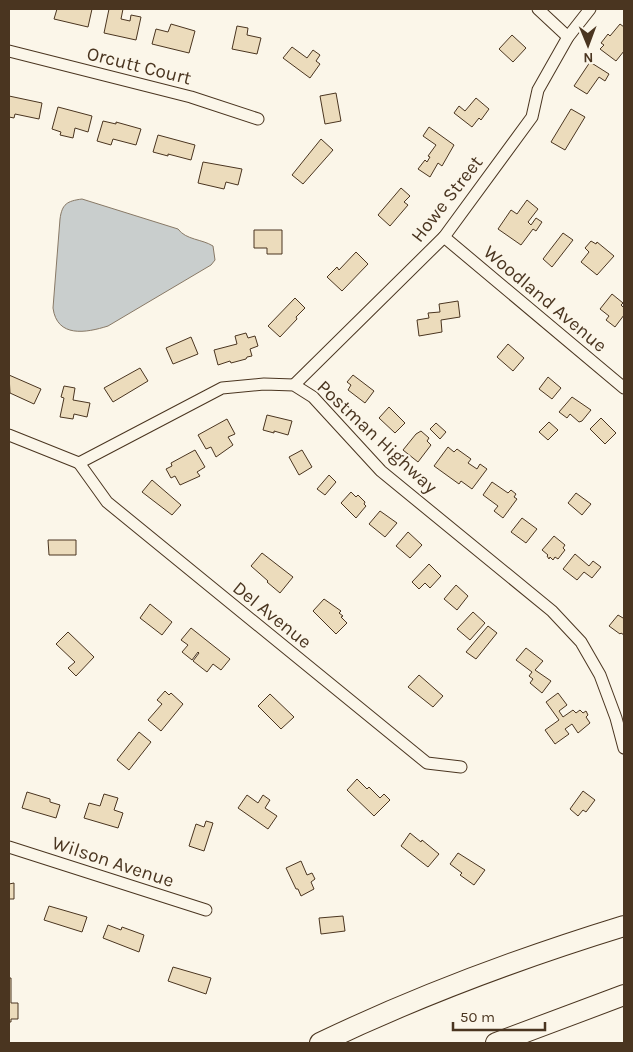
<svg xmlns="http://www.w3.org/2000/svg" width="633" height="1052" font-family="Karla,sans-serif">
<rect width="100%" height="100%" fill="#fbf6e9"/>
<path fill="#c9cecd" stroke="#887966" d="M82 199 178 229C186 240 202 239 213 246L215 260 211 265 108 326C86 333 57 338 53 308L60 219C62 204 67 201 82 199Z"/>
<g fill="#ecdcbc" stroke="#4a3520">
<path d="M57 9H92L88 27 54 19Z"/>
<path d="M109 9H123L121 19 130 21 131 15 141 17 136 40 104 33Z"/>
<path d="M171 24 195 31 189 53 152 44 156 29 168 32Z"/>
<path d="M620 24 624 27V51L616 61 600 49 604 45 601 43 608 34 610 36Z"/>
<path d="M237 26 248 28 247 35 261 38 257 54 232 49Z"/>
<path d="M512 35 526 48 513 62 499 49Z"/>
<path d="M292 47 307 58 313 50 320 55 316 61 320 64 310 78 283 58Z"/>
<path d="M590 62 609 74 605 81 599 77 587 94 574 86Z"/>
<path d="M336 93 341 121 325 124 320 96Z"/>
<path d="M9 96 42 103 39 119 15 114 14 118 9 117Z"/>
<path d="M476 98 489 109 481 120 479 118 472 127 454 113 459 106 465 111Z"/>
<path d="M58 107 92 116 88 132 75 128 73 138 60 135 61 132 52 129Z"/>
<path d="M571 109 585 117 565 150 551 142Z"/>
<path d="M103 121 116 124V122L141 129 136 145 113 139 111 145 97 141Z"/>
<path d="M429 127 454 145 442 166 438 163 430 177 418 169 425 160 427 162 430 157 428 156 436 145 423 136Z"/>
<path d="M158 135 195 145 191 160 168 154V156L153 152Z"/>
<path d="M321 139 333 150 303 184 292 175Z"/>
<path d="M203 162 242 169 238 185 226 182 224 189 198 183Z"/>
<path d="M401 188 410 196 404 202 408 205 390 226 378 215Z"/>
<path d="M527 200 538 209 528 222 531 225 536 218 542 222 536 231 533 229 521 245 498 229 511 210 517 214Z"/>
<path d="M254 230H282V254H267V248H254Z"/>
<path d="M563 233 573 240 552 267 543 259Z"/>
<path d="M591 241 596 244 597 242 614 256 597 275 581 262 589 252 585 248Z"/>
<path d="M356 252 368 264 342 291 327 277 337 267 339 270Z"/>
<path d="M612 294 623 303 621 305 624 308V315L615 327 606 320 609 316 600 309Z"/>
<path d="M295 298 305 308 296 317 297 319 280 337 268 326Z"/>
<path d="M458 301 460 317 441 320 442 332 419 336 417 320 429 318 428 313 440 312 439 304Z"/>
<path d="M246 333 248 338 255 336 258 346 250 349 252 356 247 357 246 359 231 363 230 361 218 365 214 350 237 344 235 336Z"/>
<path d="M191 337 198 354 173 364 166 348Z"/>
<path d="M508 344 524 358 513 371 497 357Z"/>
<path d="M140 368 148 381 113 402 104 388Z"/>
<path d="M9 375 41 389 34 404 10 393Z"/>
<path d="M353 375 374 391 365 403 348 390 351 385 347 382Z"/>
<path d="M548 377 561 388 552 399 539 389Z"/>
<path d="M64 386 75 388 73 400 90 403 87 417 74 414 73 419 60 417 64 398 61 397Z"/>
<path d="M572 397 591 410 582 421 579 422 570 414 567 418 559 412Z"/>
<path d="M389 407 405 423 395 433 379 418Z"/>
<path d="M267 415 292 421 288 435 274 431V433L263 430Z"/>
<path d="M601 418 616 433 605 444 590 429Z"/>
<path d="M227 419 235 434 228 437 233 445 216 457 211 447 206 449 198 435Z"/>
<path d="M549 422 558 430 548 440 539 432Z"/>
<path d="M436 423 446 432 440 439 430 429Z"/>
<path d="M421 431 429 438 427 441 431 445 418 462 403 450 416 434Z"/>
<path d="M448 447 454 452 457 449 471 459 468 463 477 469 480 464 487 469 472 489 461 481 459 484 434 466Z"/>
<path d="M195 450 205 467 197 472 200 476 180 485 175 476 171 478 166 469 172 466 171 463Z"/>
<path d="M302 450 312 467 299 475 289 457Z"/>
<path d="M329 475 336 482 325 495 317 489Z"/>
<path d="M152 480 181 505 172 515 142 492Z"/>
<path d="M492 482 508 493 511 490 516 494 514 497 517 499 503 518 494 511 498 506 483 495Z"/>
<path d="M351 492 356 497 358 495 365 502 364 504 366 506 356 518 341 503Z"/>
<path d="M576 493 591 504 582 515 568 503Z"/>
<path d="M380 511 397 523 385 537 369 524Z"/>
<path d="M522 518 537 529 526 543 511 532Z"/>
<path d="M408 532 422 545 410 558 396 546Z"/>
<path d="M554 536 565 545 563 548 565 550 558 559 555 557 553 560 550 557 549 559 547 556 548 555 542 550Z"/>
<path d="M48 540H76V555H49Z"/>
<path d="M262 553 293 577 280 593 267 582 268 581 251 566Z"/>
<path d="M575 554 589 566 593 561 601 567 592 578 584 572 577 580 563 569Z"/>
<path d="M429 564 441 576 430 588 425 583 419 589 412 582Z"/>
<path d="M456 585 468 596 457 610 444 599Z"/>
<path d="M324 599 341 611 339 613 343 616 341 617 347 623 336 634 313 611Z"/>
<path d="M150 604 172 622 162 635 140 618Z"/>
<path d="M473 612 485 623 470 640 457 629Z"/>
<path d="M618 615 623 618 624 617V635L621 633 620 634 609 626Z"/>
<path d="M488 626 497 633 476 659 466 652Z"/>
<path d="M191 628 230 659 221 670 213 664 207 672 193 661 199 653 198 652 192 660 182 652 188 645 181 640Z"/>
<path d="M68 632 94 657 76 676 68 668 75 662 56 644Z"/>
<path d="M526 648 543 661 535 670 551 681 542 693 530 683 533 679 529 676 532 672 516 660Z"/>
<path d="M419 675 443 696 433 707 408 687Z"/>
<path d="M165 691 169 695 171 693 183 704 161 731 148 720 162 704 157 700Z"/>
<path d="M558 693 567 705 559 711 563 717 573 710 576 713 580 710 583 713 586 711 588 715 586 717 590 723 578 733 572 724 565 729 569 734 555 744 545 730 559 720 546 702Z"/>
<path d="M270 694 294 717 281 729 258 706Z"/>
<path d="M139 732 151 742 129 770 117 760Z"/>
<path d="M357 779 367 789 369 787 380 798 384 794 390 800 374 816 347 790Z"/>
<path d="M583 791 595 800 586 812 583 810 578 816 570 809Z"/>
<path d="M27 792 50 799V802L60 805 56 818 22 808Z"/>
<path d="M104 794 118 798 114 810 123 813 118 828 84 818 89 803 100 806Z"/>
<path d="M247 795 258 803 263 795 270 800 265 808 277 816 268 829 238 808Z"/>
<path d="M206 821 213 823 204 851 189 846 196 824 204 827Z"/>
<path d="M410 833 421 842 422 840 439 854 428 867 401 846Z"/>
<path d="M458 853 485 870 474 885 460 875 462 873 450 864Z"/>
<path d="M301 861 307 875 312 873 315 879 311 882 314 889 301 896 298 889H296L286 868Z"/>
<path d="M14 883V899H9V884Z"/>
<path d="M49 906 87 917 82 932 44 920Z"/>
<path d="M343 916 345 931 321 934 319 918Z"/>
<path d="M108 925 121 930 122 927 144 935 139 952 103 938Z"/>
<path d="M173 967 211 978 206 994 168 981Z"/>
<path d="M9 978H11V1003H18V1019H11V1022H9Z"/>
</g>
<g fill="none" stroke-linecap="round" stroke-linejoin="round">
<defs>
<g id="minor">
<path d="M538 9 568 37"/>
<path d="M9 51 191 97 258 119"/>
<path d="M444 237 624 388"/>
<path d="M294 385 444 237 532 117 538 90 568 37 590 9"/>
<path d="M9 435 79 463 222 388 264 384 294 385 313 397 381 471 552 611 581 642 600 675 616 718 624 748"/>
<path d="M79 463 107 502 427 763 461 767"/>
<path d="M9 847 206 910"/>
</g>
<g id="motorway">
<path d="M320 1043C418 996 520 958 624 926"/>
<path d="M496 1043 624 995"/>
</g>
</defs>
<use href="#minor" stroke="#4a3520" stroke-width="13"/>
<use href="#motorway" stroke="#4a3520" stroke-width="22"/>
<use href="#minor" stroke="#fbf6e9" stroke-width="11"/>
<use href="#motorway" stroke="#fbf6e9" stroke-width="20"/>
</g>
<g text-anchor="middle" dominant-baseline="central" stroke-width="4" stroke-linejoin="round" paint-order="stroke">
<g font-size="19" fill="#4a3520" stroke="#fbf6e9">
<text transform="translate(139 66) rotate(14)">Orcutt Court</text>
<text transform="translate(447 199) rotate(-52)">Howe Street</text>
<text transform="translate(545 299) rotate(40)">Woodland Avenue</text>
<text transform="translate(377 437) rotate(43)">Postman Highway</text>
<text transform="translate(272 615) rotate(39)">Del Avenue</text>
<text transform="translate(113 862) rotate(18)">Wilson Avenue</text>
</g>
</g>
<rect width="633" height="1052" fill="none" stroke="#4a3520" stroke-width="20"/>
<g transform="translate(588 45) rotate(179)" stroke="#fbf6e9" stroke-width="4" paint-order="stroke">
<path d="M0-4L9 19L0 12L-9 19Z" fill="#4a3520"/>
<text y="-8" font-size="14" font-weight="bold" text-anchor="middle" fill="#4a3520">N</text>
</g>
<path d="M453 1022v8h92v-8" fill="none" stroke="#4a3520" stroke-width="2.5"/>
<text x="460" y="1022" font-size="15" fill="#4a3520" stroke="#fbf6e9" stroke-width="4" paint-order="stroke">50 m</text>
</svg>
